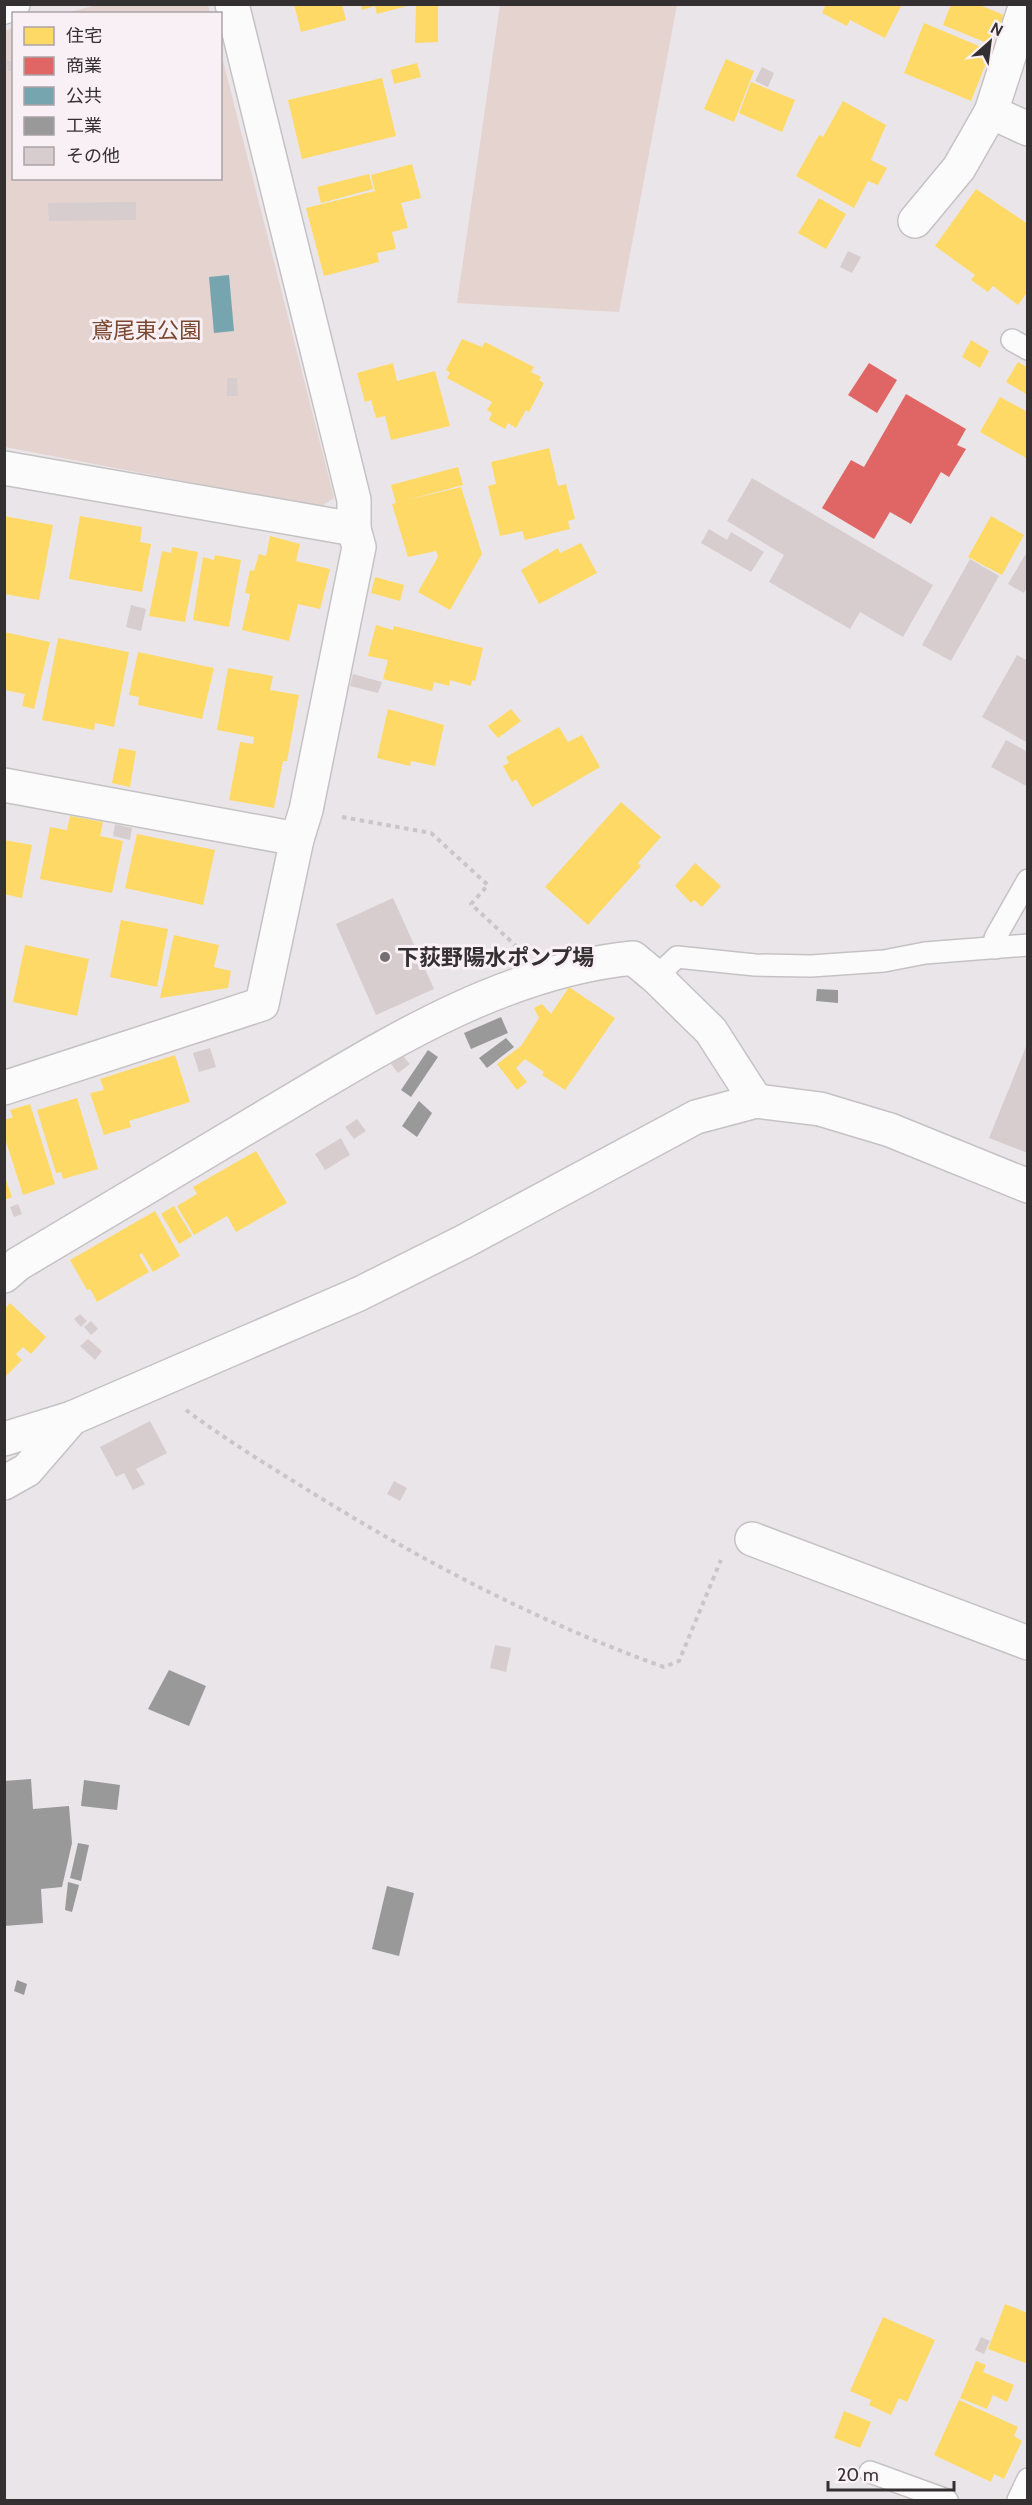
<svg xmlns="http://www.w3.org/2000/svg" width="1032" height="2505" font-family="Cabin,'Noto Sans JP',sans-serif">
<rect width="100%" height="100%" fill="#eae5e8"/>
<g fill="#e4d3cf">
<path d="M97 5H208L210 13H65Z"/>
<path d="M500 5H677L619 312 457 303Z"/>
<path d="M13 28 14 178H220L221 53 334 498 320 507 5 447V31Z"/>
</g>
<g fill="#ffd966">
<path d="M294 4H342L346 20 301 32Z"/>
<path d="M361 4H411V5L377 14 375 6 362 10Z"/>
<path d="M416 4H438V42L415 43Z"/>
<path d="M826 4H902L885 38 850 20 847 26 822 13Z"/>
<path d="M951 4H977L1004 15 992 45 943 25Z"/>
<path d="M924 23 991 51 971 101 904 73Z"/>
<path d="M726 59 754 71 734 122 704 109Z"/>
<path d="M417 63 421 77 394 84 391 70Z"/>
<path d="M382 78 396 136 302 159 288 100Z"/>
<path d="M751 82 795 100 782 132 739 113Z"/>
<path d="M843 101 886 125 871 160 887 168 878 185 868 181 854 208 796 176 819 135 823 137Z"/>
<path d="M412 164 421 198 401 203 408 228 392 232 396 249 377 253 379 262 324 276 306 208 375 191 371 175Z"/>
<path d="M369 174 373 189 321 203 317 187Z"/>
<path d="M976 189 1028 224V291L1018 305 993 286 988 292 971 280 975 275 935 246Z"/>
<path d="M819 198 846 214 826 249 798 233Z"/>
<path d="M462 339 482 347 485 342 534 367 531 372 541 377 539 380 544 383 529 412 526 410 516 428 508 423 505 429 489 420 492 413 487 410 492 402 447 378 450 373 446 370Z"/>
<path d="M971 340 989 351 980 368 962 357Z"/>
<path d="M1018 362 1028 368V395L1006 382Z"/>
<path d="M393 363 397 381 435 371 450 426 391 440 385 416 376 418 371 400 365 402 357 373Z"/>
<path d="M1000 397 1028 412V459L980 432Z"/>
<path d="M549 448 558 486 566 484 575 519 568 521 570 529 525 540 522 531 500 536 488 486 496 484 491 462Z"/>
<path d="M458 467 463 485 403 501 461 487 482 554 450 610 418 592 438 557 436 551 408 557 392 504 396 503 391 485Z"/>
<path d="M4 516 53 525 39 600 4 594Z"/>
<path d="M80 516 142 527 140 542 151 544 142 592 69 579Z"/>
<path d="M991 516 1024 535 1002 575 968 557Z"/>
<path d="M270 536 300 544 296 561 330 569 320 609 298 604 289 641 242 630 250 594 245 593 250 570 254 571 259 554 266 556Z"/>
<path d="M581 543 597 573 539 604 521 570 558 548 560 553Z"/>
<path d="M172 547 198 552 185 622 149 616 162 551 171 553Z"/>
<path d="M215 555 241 560 229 627 193 620 203 557 214 560Z"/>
<path d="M375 577 404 585 400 601 371 593Z"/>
<path d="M376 625 393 630 394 626 483 648 475 681 472 680 471 686 450 680 449 686 434 682 432 691 383 679 388 660 368 656Z"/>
<path d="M4 632 50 642 34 709 22 706 25 694 4 690Z"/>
<path d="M58 638 129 652 114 727 95 723 94 730 42 720Z"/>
<path d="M138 652 214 668 202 719 138 705 139 697 129 695Z"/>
<path d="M228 668 273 676 270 690 299 695 287 761H283L274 808 229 800 240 742 253 744 254 737 217 730Z"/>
<path d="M388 709 444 725 435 766 411 761 410 766 377 758Z"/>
<path d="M511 709 521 721 498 738 488 726Z"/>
<path d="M559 727 568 742 582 735 600 767 532 807 516 779 512 782 503 766 509 763 506 757Z"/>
<path d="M119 748 136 751 130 787 112 783Z"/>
<path d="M621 802 661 837 638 863 641 866 588 925 545 887Z"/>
<path d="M70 816 103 822 100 836 123 841 112 893 40 879 50 827 67 830Z"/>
<path d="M137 834 215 850 203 905 125 888Z"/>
<path d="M4 840 32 845 22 898 4 894Z"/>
<path d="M695 863 721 886 702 907 694 900 691 903 675 886Z"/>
<path d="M121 920 168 929 157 987 110 977Z"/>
<path d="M174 935 219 945 214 967 231 971 228 988 160 998Z"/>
<path d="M25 945 89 959 77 1016 13 1002Z"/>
<path d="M569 987 615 1018 565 1090 542 1075 544 1072 525 1059 516 1068 527 1082 517 1090 497 1064 521 1046 539 1018 534 1008 542 1004 551 1014Z"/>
<path d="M175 1055 190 1102 129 1121 131 1127 104 1135 90 1093 104 1090 100 1079Z"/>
<path d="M77 1098 98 1169 63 1179 61 1172 56 1173 37 1110Z"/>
<path d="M30 1104 55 1184 23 1195 4 1135V1120L13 1117 10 1110Z"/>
<path d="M256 1151 287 1203 236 1232 227 1216 194 1235 177 1206 197 1194 193 1187Z"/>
<path d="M4 1175 12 1197 4 1200Z"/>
<path d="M174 1206 192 1236 179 1244 161 1214Z"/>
<path d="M155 1211 180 1256 153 1272 142 1253 139 1255 149 1272 97 1302 90 1289 87 1290 70 1260Z"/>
<path d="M10 1303 46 1337 31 1354 23 1347 16 1354 22 1360 4 1378V1310Z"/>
<path d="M1005 2304 1028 2313V2364L988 2349Z"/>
<path d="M883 2317 935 2340 907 2402 899 2398 891 2415 869 2405 871 2400 850 2391Z"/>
<path d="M976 2361 986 2365 983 2372 1014 2385 1007 2402 993 2395 987 2409 960 2398Z"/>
<path d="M959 2400 1018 2427 1014 2436 1022 2441 1004 2479 994 2474 991 2482 934 2455Z"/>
<path d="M844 2411 871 2422 860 2448 834 2438Z"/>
</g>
<g fill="#e06666">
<path d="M869 363 897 380 877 413 848 395Z"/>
<path d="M906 394 966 429 957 445 966 449 949 477 941 472 911 524 890 512 874 539 822 508 851 460 864 467Z"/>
</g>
<path fill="#76a5af" d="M229 275 234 331 214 333 209 277Z"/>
<g fill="#999">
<path d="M817 989 838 990V1003L816 1001Z"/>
<path d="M501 1017 508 1033 471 1049 464 1033Z"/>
<path d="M506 1038 514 1047 487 1068 479 1058Z"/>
<path d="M428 1050 438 1057 411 1097 401 1090Z"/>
<path d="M419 1101 432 1113 417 1137 402 1126Z"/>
<path d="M169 1670 206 1686 189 1726 148 1709Z"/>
<path d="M31 1779 33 1809 69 1806 72 1843 62 1887 41 1889 43 1923 4 1926V1781Z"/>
<path d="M84 1780 120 1785 117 1810 81 1806Z"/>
<path d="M78 1843 89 1845 81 1881 70 1878Z"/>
<path d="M68 1882 79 1885 72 1912 65 1910Z"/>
<path d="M387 1886 414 1893 399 1956 372 1949Z"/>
<path d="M17 1980 27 1984 24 1995 14 1991Z"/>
</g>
<g fill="#d7cdcf">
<path d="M7 61H14V71H8Z"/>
<path d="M762 67 774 73 768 87 755 81Z"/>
<path d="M136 202V220L49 221 48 203Z"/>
<path d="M848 251 861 257 852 273 840 267Z"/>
<path d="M227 378H237L238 396H227Z"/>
<path d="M752 478 933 585 903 637 860 612 850 629 769 582 784 555 727 521Z"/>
<path d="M709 529 727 540 731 532 764 552 751 572 701 543Z"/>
<path d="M1025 555 1028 556V586L1024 593 1008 584Z"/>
<path d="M970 559 999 576 951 661 922 645Z"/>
<path d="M131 605 146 609 141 631 126 627Z"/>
<path d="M1017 655 1028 661V743L982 717Z"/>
<path d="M353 674 382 682 378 693 350 686Z"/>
<path d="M1006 740 1028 752V787L991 767Z"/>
<path d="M115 824 132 828 130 840 113 836Z"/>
<path d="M393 898 434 989 376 1015 336 924Z"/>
<path d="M1027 1044H1028V1153L989 1138Z"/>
<path d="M210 1048 216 1067 199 1072 193 1053Z"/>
<path d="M403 1056 410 1064 398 1073 391 1064Z"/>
<path d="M357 1119 366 1131 354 1139 345 1127Z"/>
<path d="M341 1138 350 1155 325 1170 315 1154Z"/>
<path d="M18 1204 22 1214 14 1217 10 1207Z"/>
<path d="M80 1314 87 1321 81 1327 74 1319Z"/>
<path d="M91 1321 98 1329 91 1335 84 1327Z"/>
<path d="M88 1339 102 1351 95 1360 80 1346Z"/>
<path d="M150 1421 167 1453 136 1469 145 1484 133 1490 124 1473 116 1477 100 1447Z"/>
<path d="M394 1481 407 1488 400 1501 387 1494Z"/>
<path d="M495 1645 511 1648 506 1672 490 1668Z"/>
<path d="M981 2337 990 2341 984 2354 975 2350Z"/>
</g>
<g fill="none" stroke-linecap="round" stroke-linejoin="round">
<defs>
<g id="lane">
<path d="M1012 340 1028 349"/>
<path d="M995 948V938L1028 880"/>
<path d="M656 977 677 957 755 965 811 966 884 961 925 953 1028 945"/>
<path d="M870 2472 947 2500"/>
<path d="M1018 2500 1028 2479"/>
</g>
<g id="street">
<path d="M4 7 13 4"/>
<path d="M991 112 1028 129"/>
<path d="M915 221 959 168 991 112 1026 4"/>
<path d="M4 468 354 529"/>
<path d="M4 785 297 839"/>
<path d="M4 1088 262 1004 297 839 306 810 359 547 354 529V500L232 4"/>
<path d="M4 1276 18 1264C101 1214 185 1165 268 1115 381 1048 500 971 633 958L656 977 711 1031 756 1101"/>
<path d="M4 1483 27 1470 72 1418"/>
<path d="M752 1539 1028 1643"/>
</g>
<path id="secondary" d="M4 1439 72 1418 359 1294 465 1241 696 1117 756 1101 820 1109 890 1130 1028 1186"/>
</defs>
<use href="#lane" stroke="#c5c2c4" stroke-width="24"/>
<use href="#street" stroke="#c5c2c4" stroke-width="36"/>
<use href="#secondary" stroke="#c5c2c4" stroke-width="36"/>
<g stroke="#c9c6c8" stroke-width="4" stroke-dasharray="4.5 4.5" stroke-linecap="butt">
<path d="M342 817 431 833 488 885 471 904 516 946"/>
<path d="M186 1410C226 1440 269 1466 311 1492 422 1561 540 1623 664 1667L679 1661 721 1560"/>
</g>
<use href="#lane" stroke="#fcfbfc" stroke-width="21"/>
<use href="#street" stroke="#fcfbfc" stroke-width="33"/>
<use href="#secondary" stroke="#fcfbfc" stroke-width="33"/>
</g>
<circle fill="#746f72" stroke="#f9f0f5" stroke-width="2" cx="385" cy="957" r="6"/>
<g text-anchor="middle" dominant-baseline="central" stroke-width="6" stroke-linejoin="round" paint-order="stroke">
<g font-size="22" fill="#7a472f" stroke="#f9f0f5">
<text x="146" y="330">鳶尾東公園</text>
</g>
<g font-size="22" font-weight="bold" fill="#343032" stroke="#f9f0f5" text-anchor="start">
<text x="397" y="957">下荻野陽水ポンプ場</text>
</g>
</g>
<rect width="1032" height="2505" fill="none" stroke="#343032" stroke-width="12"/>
<rect x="12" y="12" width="210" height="168" fill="#f9f0f5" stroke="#aaa3a7" stroke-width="1.5"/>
<rect x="24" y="27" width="30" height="18" fill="#ffd966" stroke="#aaa3a7" stroke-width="1.5"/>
<text x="66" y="42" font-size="18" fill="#343032">住宅</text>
<rect x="24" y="57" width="30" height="18" fill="#e06666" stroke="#aaa3a7" stroke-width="1.5"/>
<text x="66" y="72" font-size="18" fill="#343032">商業</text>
<rect x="24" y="87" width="30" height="18" fill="#76a5af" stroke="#aaa3a7" stroke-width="1.5"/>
<text x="66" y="102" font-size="18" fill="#343032">公共</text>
<rect x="24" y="117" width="30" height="18" fill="#999999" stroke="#aaa3a7" stroke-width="1.5"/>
<text x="66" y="132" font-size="18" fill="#343032">工業</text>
<rect x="24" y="147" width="30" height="18" fill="#d7cdcf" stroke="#aaa3a7" stroke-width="1.5"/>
<text x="66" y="162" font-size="18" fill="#343032">その他</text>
<g transform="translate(990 42) rotate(28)" stroke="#f9f0f5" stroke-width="4.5" paint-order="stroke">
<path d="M0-4.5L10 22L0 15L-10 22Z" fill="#343032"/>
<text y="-9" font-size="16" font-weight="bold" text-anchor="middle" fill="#343032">N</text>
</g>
<path d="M828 2481v9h126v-9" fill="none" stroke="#343032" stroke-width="3"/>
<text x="837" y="2481" font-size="18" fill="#343032" stroke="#f9f0f5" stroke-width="4.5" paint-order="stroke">20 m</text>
</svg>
